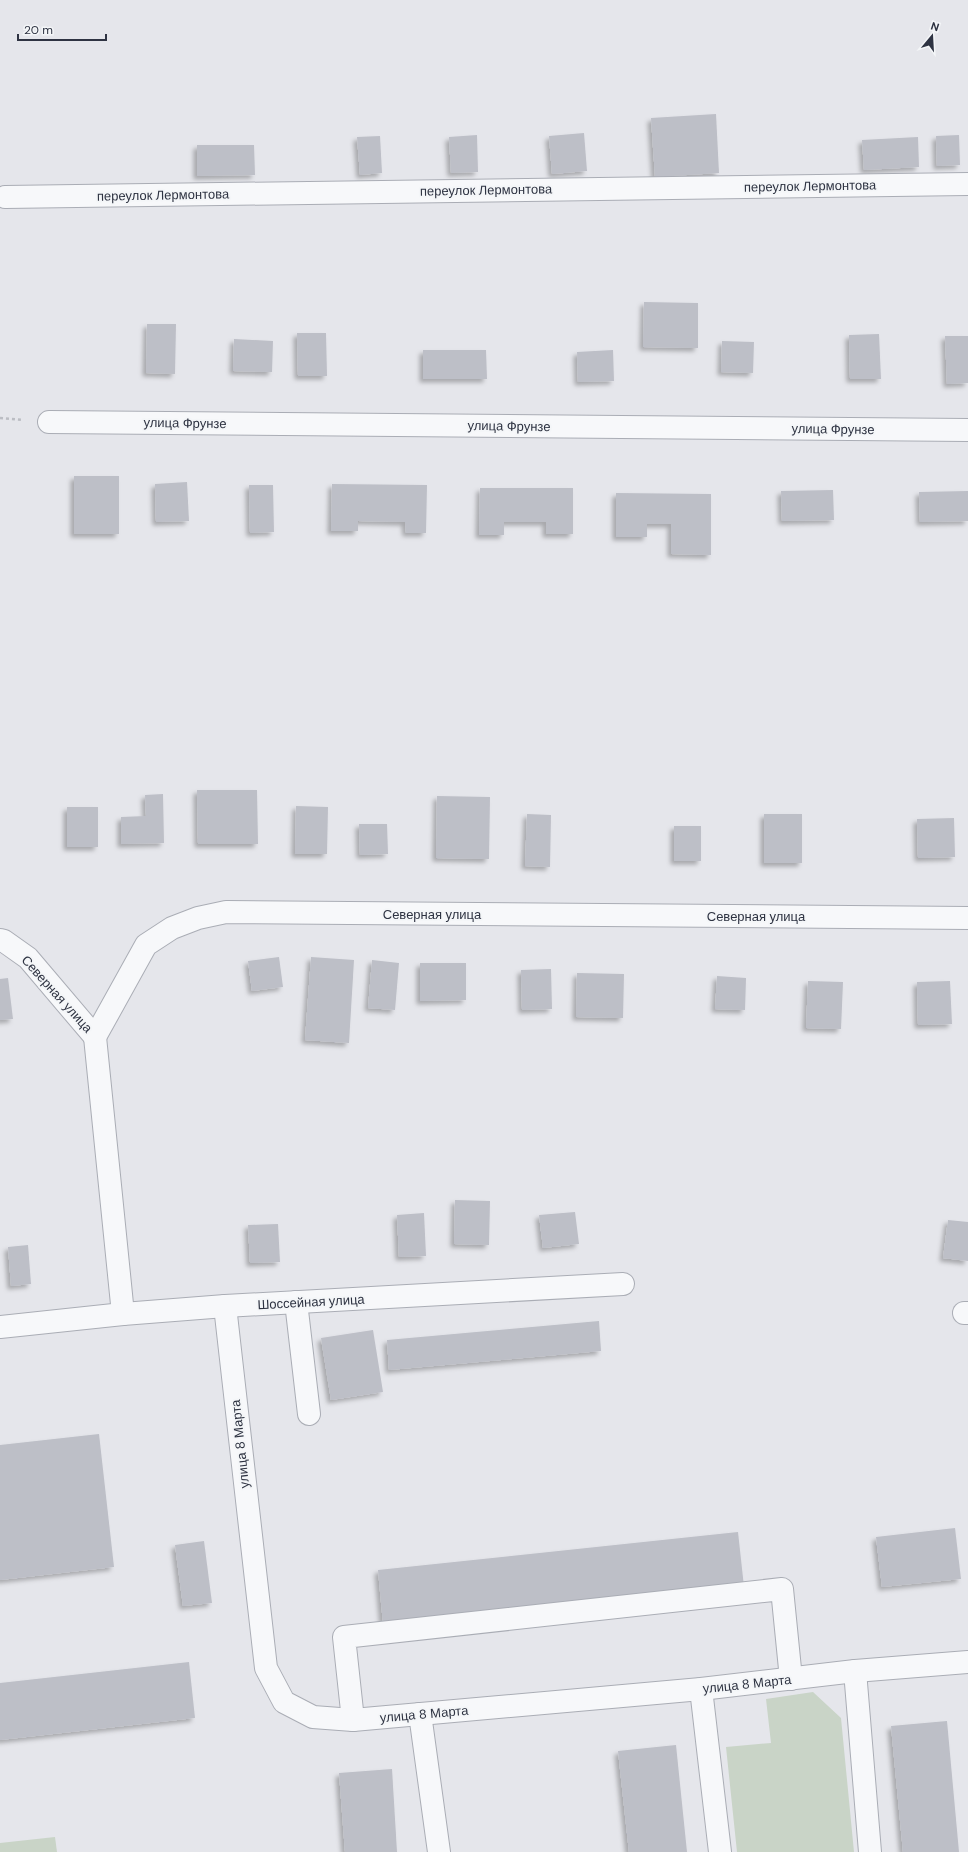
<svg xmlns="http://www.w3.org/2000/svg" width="968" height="1852" font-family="'DM Sans',sans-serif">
<defs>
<filter id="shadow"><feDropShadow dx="-3.5" dy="3.5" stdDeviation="2" flood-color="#0004"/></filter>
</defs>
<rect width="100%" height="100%" fill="#e5e6eb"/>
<g fill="#c9d4c7">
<path d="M813 1692 841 1718 854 1852H737L726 1747 771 1743 766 1699Z"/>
<path d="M55 1837 57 1852H0V1843Z"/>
</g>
<g fill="#bdbfc7" filter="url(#shadow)">
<path d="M716 114 719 173 655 177 651 118Z"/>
<path d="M584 133 587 171 552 174 549 136Z"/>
<path d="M477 135 478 172 451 173 449 137Z"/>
<path d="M959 135 960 165 937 166 936 136Z"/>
<path d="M380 136 382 173 360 175 357 137Z"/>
<path d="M918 137 919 167 864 170 862 140Z"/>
<path d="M197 145H254L255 175 197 176Z"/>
<path d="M644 302 698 303V348L643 347Z"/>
<path d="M147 324H176L175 374 146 373Z"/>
<path d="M297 333H326L327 376H298Z"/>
<path d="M879 334 881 379H850L849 335Z"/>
<path d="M945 336H968V383L947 384Z"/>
<path d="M234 339 273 341 272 372 233 371Z"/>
<path d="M722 341 754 342 753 373 721 372Z"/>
<path d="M423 350H486L487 379H423Z"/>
<path d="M613 350 614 381 578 382 577 352Z"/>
<rect x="74" y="476" width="45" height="58"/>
<path d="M187 482 189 521 156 522 155 484Z"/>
<path d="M332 484 427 485 426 533H406L405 522 358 521V531H331Z"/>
<path d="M249 485H273L274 532 250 533Z"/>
<path d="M480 488H573V534H546V522H504V535H479Z"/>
<path d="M833 490 834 520 782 521 781 491Z"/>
<path d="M968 491V521L920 522 919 492Z"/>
<path d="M616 493 711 494V555L671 554V524H647V537H616Z"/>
<path d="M197 790H257L258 844H198Z"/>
<path d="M163 794 164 843 121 844V817L146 816 145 795Z"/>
<path d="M437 796 490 797 489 859 436 858Z"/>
<path d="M296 806 328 807 327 854H295Z"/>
<rect x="67" y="807" width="31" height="40"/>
<path d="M527 814 551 815 550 867 525 866Z"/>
<rect x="764" y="814" width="38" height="49"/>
<path d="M954 818 955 857 918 858 917 819Z"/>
<path d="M359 824H387L388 854 360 855Z"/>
<rect x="674" y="826" width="27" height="35"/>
<path d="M279 957 283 987 252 991 248 961Z"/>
<path d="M311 957 354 960 349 1043 305 1040Z"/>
<path d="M372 960 399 963 395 1010 368 1008Z"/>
<path d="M420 963H466V1000L420 1001Z"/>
<path d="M551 969 552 1009 522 1010 521 970Z"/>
<path d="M577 973 624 974 623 1018 576 1017Z"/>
<path d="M717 976 746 978 745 1010 715 1009Z"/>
<path d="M8 978 13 1019 0 1020V979Z"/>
<path d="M808 981 843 982 841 1029 806 1028Z"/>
<path d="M950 981 952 1024 918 1025 917 982Z"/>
<path d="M455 1200 490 1201 489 1245 454 1244Z"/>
<path d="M575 1212 579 1244 543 1248 539 1215Z"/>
<path d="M424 1213 426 1256 399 1257 397 1215Z"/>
<path d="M948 1220 968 1222V1261L943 1258Z"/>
<path d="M278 1224 280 1262 250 1263 248 1225Z"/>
<path d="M28 1245 31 1284 11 1286 8 1247Z"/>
<path d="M599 1321 601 1351 389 1370 387 1340Z"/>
<path d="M373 1330 383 1392 331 1400 321 1338Z"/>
<path d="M99 1434 114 1567 0 1580V1445Z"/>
<path d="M955 1528 961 1579 882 1587 876 1537Z"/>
<path d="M738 1532 744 1587 383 1624 378 1570Z"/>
<path d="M204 1541 212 1603 183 1606 175 1545Z"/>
<path d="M189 1662 195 1718 0 1740V1683Z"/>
<path d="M947 1721 959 1852H903L891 1726Z"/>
<path d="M676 1745 687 1852H629L618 1751Z"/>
<path d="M392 1769 397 1852H345L339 1773Z"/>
</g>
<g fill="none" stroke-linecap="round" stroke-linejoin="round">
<defs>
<g id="minor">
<path d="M5 197 968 184"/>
<path d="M49 422 968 430"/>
<path d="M0 940 4 941 28 958 95 1037"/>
<path d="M95 1037 146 945 172 928 198 918 226 912 968 918"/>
<path d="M95 1037 123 1314"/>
<path d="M296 1302 309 1414"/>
<path d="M225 1306 266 1668 284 1702 313 1717 353 1720 701 1689 855 1671 968 1662"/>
<path d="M964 1313H968"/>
<path d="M0 1327 123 1314 225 1306 623 1284"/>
<path d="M855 1671 870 1852"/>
<path d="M701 1689 720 1852"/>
<path d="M420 1714 439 1852"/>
<path d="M353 1720 344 1637 782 1589 791 1679"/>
</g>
</defs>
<use href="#minor" stroke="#aaadb5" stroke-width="24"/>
<path stroke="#bbbdc3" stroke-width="2.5" stroke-dasharray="3 3" stroke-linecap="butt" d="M0 418 23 420"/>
<use href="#minor" stroke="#f7f8fa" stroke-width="22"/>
</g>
<g text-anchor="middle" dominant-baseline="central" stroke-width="4" stroke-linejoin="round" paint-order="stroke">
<g font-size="13" fill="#2e3342" stroke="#f4f6f8">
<text transform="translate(810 186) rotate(-1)">переулок Лермонтова</text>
<text transform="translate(486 190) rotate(-1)">переулок Лермонтова</text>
<text transform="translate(163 195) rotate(-1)">переулок Лермонтова</text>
<text transform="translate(185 423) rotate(1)">улица Фрунзе</text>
<text transform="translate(509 426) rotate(1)">улица Фрунзе</text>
<text transform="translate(833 429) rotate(1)">улица Фрунзе</text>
<text x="432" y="914">Северная улица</text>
<text x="756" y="916">Северная улица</text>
<text transform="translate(57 994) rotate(48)">Северная улица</text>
<text transform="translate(311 1302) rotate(-3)">Шоссейная улица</text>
<text transform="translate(240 1444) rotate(-96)">улица 8 Марта</text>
<text transform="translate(747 1684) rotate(-6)">улица 8 Марта</text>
<text transform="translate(424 1714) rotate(-5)">улица 8 Марта</text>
</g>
</g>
<g transform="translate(932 36) rotate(18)" stroke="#f4f6f8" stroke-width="3" paint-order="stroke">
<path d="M0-3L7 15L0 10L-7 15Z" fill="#2e3342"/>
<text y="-6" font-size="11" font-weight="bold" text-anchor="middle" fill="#2e3342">N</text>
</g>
<path d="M18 34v6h88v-6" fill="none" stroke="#2e3342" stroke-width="2"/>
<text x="24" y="34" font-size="12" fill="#2e3342" stroke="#f4f6f8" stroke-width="3" paint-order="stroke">20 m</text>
</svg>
